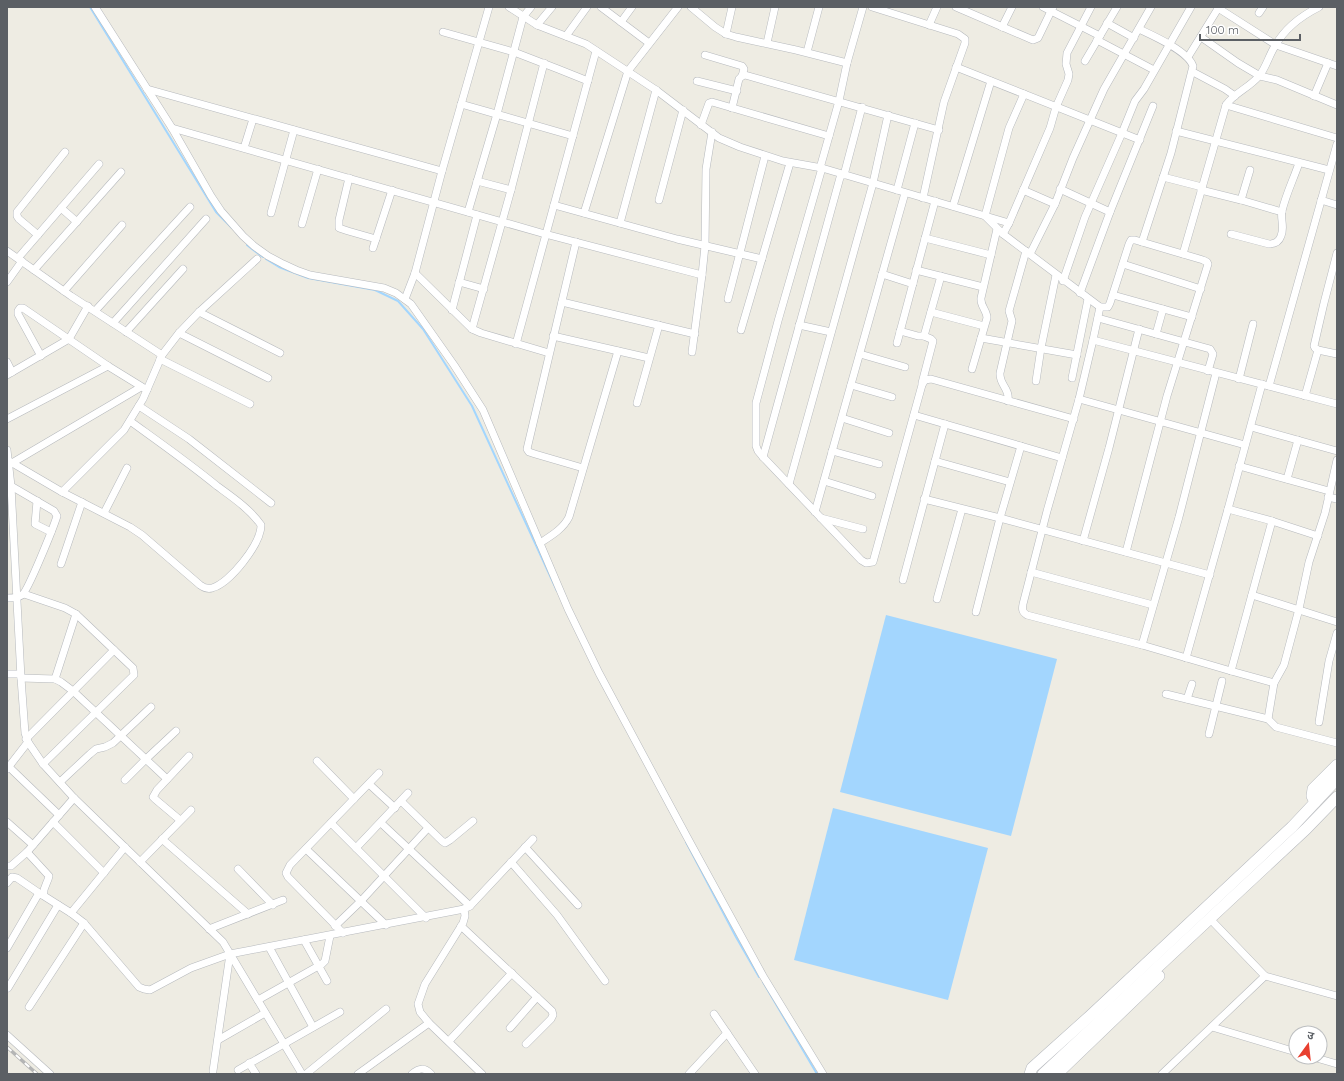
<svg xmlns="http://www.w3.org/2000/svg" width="1344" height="1081" font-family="Quicksand,'Noto Sans Devanagari',sans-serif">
<rect width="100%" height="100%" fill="#eeece3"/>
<g fill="#a3d6fe">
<path d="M886 615 1057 659 1011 836 840 792Z"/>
<path d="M833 808 988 848 948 1000 794 960Z"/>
</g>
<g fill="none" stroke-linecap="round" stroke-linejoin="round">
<g stroke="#a3d6fe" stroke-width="2">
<path d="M90 7 216 212 232 228"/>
<path d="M247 245 252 249 263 257"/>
<path d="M266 259 279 267 308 278 375 290 398 301 423 329 472 406 557 591"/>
<path d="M686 842 736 937 759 977"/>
<path d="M763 982 817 1074"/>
</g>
<defs>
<g id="street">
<path d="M95 7 172 128 211 196 221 211 243 236 254 246 268 256 283 264 296 270 310 275 384 288 396 293 411 304 454 365 483 410 568 609 599 673 687 837 763 976 823 1074"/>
<path d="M509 7 537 25 586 44 656 90 719 138 740 147 783 161 822 168 1009 223"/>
<path d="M601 7 649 43"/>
<path d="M691 7 715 27 726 34 736 37 796 50 847 63"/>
<path d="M872 7 958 34 965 39V43L944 102 923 198"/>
<path d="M956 7 1033 40 1038 38 1053 7"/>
<path d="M1043 7 1100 36"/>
<path d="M1218 8 1276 45 1337 66"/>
<path d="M1259 13 1263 7"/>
<path d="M621 22 632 7"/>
<path d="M1107 23 1134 38"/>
<path d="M537 25 552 7"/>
<path d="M929 25 937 7"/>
<path d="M1002 27 1012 7"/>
<path d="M1139 29C1154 36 1188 51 1193 66L1171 153 1142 242"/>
<path d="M443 32 514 52 558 69 588 81"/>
<path d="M726 34 732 7"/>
<path d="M566 36 587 7"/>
<path d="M1201 37 1238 63 1260 76 1277 80 1337 105"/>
<path d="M1097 40 1154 70"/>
<path d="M767 43 775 7"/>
<path d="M807 52 819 7"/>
<path d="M705 55 742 66 744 69 742 76"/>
<path d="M1188 57 1219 7"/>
<path d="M1085 61 1117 7"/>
<path d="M956 67 1140 140"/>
<path d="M1193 72 1225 89 1235 96"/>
<path d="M697 81 737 91"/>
<path d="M147 89 442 171"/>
<path d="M1024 94 1009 128 985 216 1003 234 1100 307"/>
<path d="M1314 96 1328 63"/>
<path d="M461 104 573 136"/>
<path d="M1226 105 1337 138"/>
<path d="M732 108 739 79 742 76 745 75 939 130"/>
<path d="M701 125 709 103 712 102 829 136"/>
<path d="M172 128 545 234 702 275"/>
<path d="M1176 131 1329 170"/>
<path d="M244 148 253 119"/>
<path d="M820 168 839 101 847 63 863 7"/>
<path d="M822 168 778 321 756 403V446L758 451 763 457 861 560 866 563 873 562 922 385 925 380 931 379 1074 419"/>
<path d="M844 175 862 107"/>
<path d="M1163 177 1202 187"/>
<path d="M349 178 339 220V228L348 231 376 239"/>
<path d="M477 181 511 190"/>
<path d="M1060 189 1110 212"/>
<path d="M897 190 915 123"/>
<path d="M1023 190 1055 204"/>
<path d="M1201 190 1241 200 1282 212"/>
<path d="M659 200 683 110"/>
<path d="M1241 200 1250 170"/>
<path d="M1321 200 1337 205"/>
<path d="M554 205 677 239 762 259"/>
<path d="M953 206 991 81"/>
<path d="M61 208 77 222"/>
<path d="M468 212 497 114 523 17 531 7"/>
<path d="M271 213 294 130"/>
<path d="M584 213 628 71 678 7"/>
<path d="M620 223 656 90"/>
<path d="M302 224 318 169"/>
<path d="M1003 234 1009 223 1050 128 1056 107 1068 80 1069 74 1066 64 1067 53 1091 7"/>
<path d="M1231 234 1269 244C1275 244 1279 242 1281 236 1285 227 1280 219 1282 211 1286 194 1294 178 1299 163"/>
<path d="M38 235 19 219 17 216V212L65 152"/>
<path d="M925 238 991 255"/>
<path d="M576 242 527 449 529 452 535 454 583 468"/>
<path d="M373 248 392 190"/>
<path d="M7 251 71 296 162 355"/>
<path d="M1337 253 1324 303 1314 346 1315 348 1318 350 1337 354"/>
<path d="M1030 254 1055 204 1073 158 1104 89 1151 7"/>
<path d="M1183 254 1226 105C1234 93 1249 88 1259 76 1266 68 1269 55 1275 46 1285 28 1301 16 1319 7"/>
<path d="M18 258 99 164"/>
<path d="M1123 264 1201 289"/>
<path d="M34 270 121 172"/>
<path d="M916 270 983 287"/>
<path d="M415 273 472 329 481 333 549 353"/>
<path d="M882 274 913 284"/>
<path d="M1063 281 1085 217 1122 133 1135 101 1144 89 1191 7"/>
<path d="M7 282 22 261"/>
<path d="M459 282 484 289"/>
<path d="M64 291 122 225"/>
<path d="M1080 293 1110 212 1153 106"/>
<path d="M1113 295 1192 317"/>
<path d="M405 299 415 273 442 171 489 7"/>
<path d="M728 299 765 156"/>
<path d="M562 302 695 334"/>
<path d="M452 310 477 215"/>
<path d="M95 311 190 207"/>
<path d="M199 312 280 353"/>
<path d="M931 312 984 326"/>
<path d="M1098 318 1210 349 1213 354 1208 371"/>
<path d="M113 323 206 219"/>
<path d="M799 325 831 332"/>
<path d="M472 329 511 190 544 63"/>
<path d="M741 330 790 163"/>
<path d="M900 331 918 336H924L941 276"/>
<path d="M126 332 183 269"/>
<path d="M179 333 268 378"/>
<path d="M1156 334 1163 309"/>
<path d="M553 336 649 358"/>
<path d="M981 338 1077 355"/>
<path d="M1093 340 1337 404"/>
<path d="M897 343 935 201"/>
<path d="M516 344 596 51"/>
<path d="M692 352 702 275 705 246 706 169 712 132"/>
<path d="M860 354 905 367"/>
<path d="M41 356 18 314V311L20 308H23L108 366 147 390"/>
<path d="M160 359 250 404"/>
<path d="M7 362 12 372"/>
<path d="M972 369 987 318C987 310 980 306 981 298L997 229"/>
<path d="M7 375 69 339 88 306"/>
<path d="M1072 378 1088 299"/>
<path d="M1239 379 1253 324"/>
<path d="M1036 381 1041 348 1056 275"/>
<path d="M922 383 933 341 931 339 924 336"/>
<path d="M851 385 892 397"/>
<path d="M1269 386 1337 144"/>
<path d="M1305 396 1318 350"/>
<path d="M1079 399 1245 445"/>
<path d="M1008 401C1010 388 999 385 1000 373L1012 321 1009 311 1026 251"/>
<path d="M637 403 659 325"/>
<path d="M139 406 189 439 271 503"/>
<path d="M914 415 1062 458"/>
<path d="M842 418 889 433"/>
<path d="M7 419 108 366"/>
<path d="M1251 427 1337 451"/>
<path d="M7 450 11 486 21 678 25 733 28 742 43 764 74 798 223 942 302 1074"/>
<path d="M832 451 879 464"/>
<path d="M763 457 841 174"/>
<path d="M9 461 62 492 130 527 142 535 200 585C204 588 208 589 212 588 230 583 261 544 261 525 250 509 232 497 217 486 189 463 159 442 130 421"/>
<path d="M935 461 1010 482"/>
<path d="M12 463 141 387"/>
<path d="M1239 466 1329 491"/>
<path d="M1287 479 1298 440"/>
<path d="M824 481 872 496"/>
<path d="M789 484 873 183 888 115"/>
<path d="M62 492 124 430 143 399 162 355 179 333 199 312 257 259"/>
<path d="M1328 497 1337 499"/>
<path d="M924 499 1000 518 1210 575"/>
<path d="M37 501 35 524 51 532"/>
<path d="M1228 509 1272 521 1318 536"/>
<path d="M815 512 905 193"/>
<path d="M104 513 127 468"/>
<path d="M821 518 863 529"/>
<path d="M1083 541 1109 448 1139 329"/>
<path d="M540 543C551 536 563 529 569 517L618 351"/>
<path d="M1126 552 1167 396 1208 264 1207 262 1203 260 1135 240H1131L1129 244 1110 303 1108 307H1100L1093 340 1079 399 1047 511 1023 604C1022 609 1022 612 1027 615L1142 645 1231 671 1272 521"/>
<path d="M61 564 82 502"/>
<path d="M1031 572 1153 605"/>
<path d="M903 580 945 424"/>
<path d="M24 594 65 608 76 614 133 668 134 675 43 764"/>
<path d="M1252 595 1337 622"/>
<path d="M7 598C12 598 18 598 22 595 28 591 54 526 57 516L54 511 11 486"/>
<path d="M937 599 962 509"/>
<path d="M976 612 1000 518 1021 446"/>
<path d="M1142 645 1179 517 1216 373"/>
<path d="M1186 658 1228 509 1262 384"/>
<path d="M1231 671 1274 683"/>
<path d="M7 674H20"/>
<path d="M21 678 55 679 61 682 73 691 167 779"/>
<path d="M55 679 76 614"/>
<path d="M1166 694 1268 719 1276 727 1337 743"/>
<path d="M1187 699 1192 684"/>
<path d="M1268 719 1274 683 1284 665 1299 609 1309 562 1325 513 1337 460"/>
<path d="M1319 722 1329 661 1337 633"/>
<path d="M1209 734 1222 681"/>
<path d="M26 739 114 650"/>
<path d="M317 761 354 799"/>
<path d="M9 767 59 815"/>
<path d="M7 769 28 742"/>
<path d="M125 780 146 759 176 731"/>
<path d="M60 782 90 754 96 749 105 747 113 743 151 707"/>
<path d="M369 784 395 808"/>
<path d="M401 801 442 841 445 843 450 840 473 821"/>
<path d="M180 820 155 799 153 797 157 790 189 756"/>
<path d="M7 822 33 845"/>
<path d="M53 822 104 873"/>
<path d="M331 823 426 918"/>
<path d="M381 823 470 906"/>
<path d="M162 839 248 914"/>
<path d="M525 847 578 905"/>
<path d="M356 848 408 793"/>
<path d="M306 849 386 925"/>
<path d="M27 852 49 876C48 883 42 888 44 896L71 913 84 923 139 987 144 989 150 990 191 968 230 954 464 909 470 906 533 839"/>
<path d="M140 862 191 810"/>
<path d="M511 862 557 915 605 981"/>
<path d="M7 866H11L27 852 74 798"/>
<path d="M238 869 273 905"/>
<path d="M7 883 12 877 17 878 42 895"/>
<path d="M464 909 465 916 463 923 425 984 418 1004 420 1012 429 1023 482 1074"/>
<path d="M71 913 125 847"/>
<path d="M1214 923 1265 976 1337 996"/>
<path d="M335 926 361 901 428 828"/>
<path d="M461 926 552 1011 553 1015 551 1019 526 1044"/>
<path d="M209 929 283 900"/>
<path d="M343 933 288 877 286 873 290 865 379 773"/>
<path d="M304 940 327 981"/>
<path d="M269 947 313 1027"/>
<path d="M7 948 39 893"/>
<path d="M8 988 58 905"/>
<path d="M258 1000 322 964 325 961 330 936"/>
<path d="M29 1007 84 923"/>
<path d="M714 1014 755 1074"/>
<path d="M1212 1027 1296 1052"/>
<path d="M510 1028 537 997"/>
<path d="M7 1035 50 1074"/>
<path d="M218 1040 265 1013"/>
<path d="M449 1041 512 973"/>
<path d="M1313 1057 1337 1064"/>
<path d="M249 1063 256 1074"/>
<path d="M238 1070 340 1012"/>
<path d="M213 1071 230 954"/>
<path d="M306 1074 386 1009"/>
<path d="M358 1074 429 1023"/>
<path d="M412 1074C419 1068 424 1067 431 1074"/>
<path d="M689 1074 727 1033"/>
<path d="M1162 1074 1265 976"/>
</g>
<g id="secondary">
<path d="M1315 802 1312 796 1313 789 1337 765"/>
<path d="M1030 1074 1032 1068 1090 1016 1292 827 1337 779"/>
<path d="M1043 1074 1306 829 1337 797"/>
<path d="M1057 1074 1159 976"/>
</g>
</defs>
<use href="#street" stroke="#b6b9bd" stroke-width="8"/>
<use href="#secondary" stroke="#b7babf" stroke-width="12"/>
<use href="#street" stroke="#fff" stroke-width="7"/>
<use href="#secondary" stroke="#fff" stroke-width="11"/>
<defs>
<path id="rail" d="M7 1047 37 1074"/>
</defs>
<use href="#rail" stroke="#b4b5b5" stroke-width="3.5"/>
<use href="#rail" stroke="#fff" stroke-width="2" stroke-dasharray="6" stroke-linecap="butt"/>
</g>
<rect width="1344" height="1081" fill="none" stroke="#5b5f64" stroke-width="16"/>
<g transform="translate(1308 1045) rotate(15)"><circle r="19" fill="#ffffff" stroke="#bdbfc1"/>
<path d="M0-3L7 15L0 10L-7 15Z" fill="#e83f2f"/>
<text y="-6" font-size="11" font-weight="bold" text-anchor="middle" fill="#5b5f64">उ</text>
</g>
<path d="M1200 34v6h100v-6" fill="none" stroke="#5b5f64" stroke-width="2"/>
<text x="1206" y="34" font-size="12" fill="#5b5f64" stroke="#ffffff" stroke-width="3" paint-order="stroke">100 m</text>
</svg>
